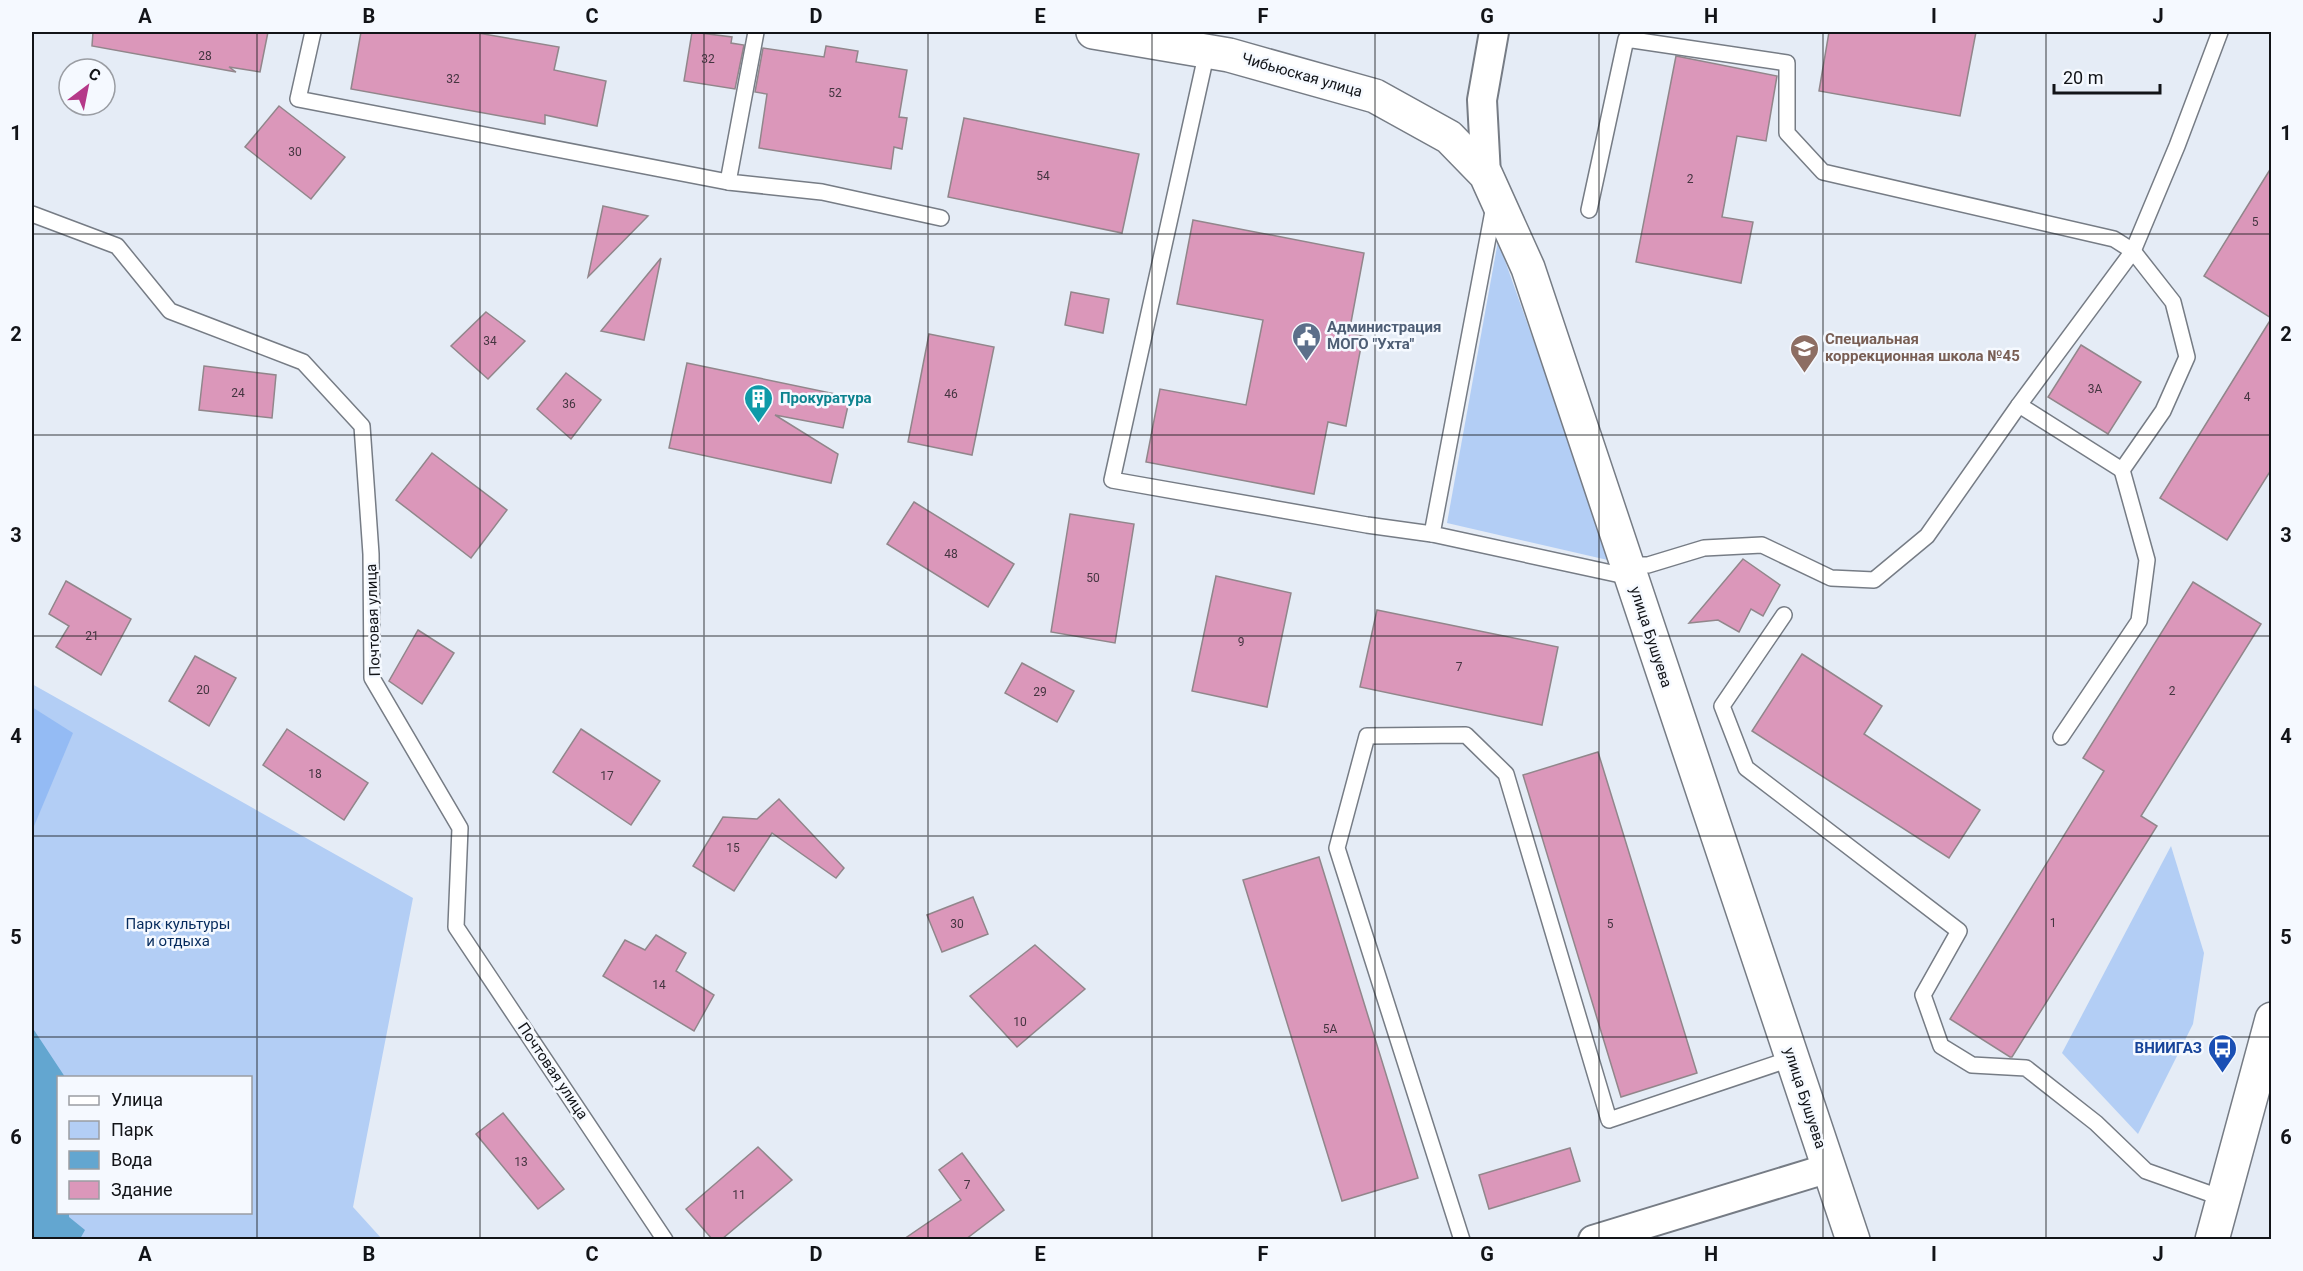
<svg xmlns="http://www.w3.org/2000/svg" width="2303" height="1271" font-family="Roboto,sans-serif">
<rect width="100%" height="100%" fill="#e5ecf6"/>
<g fill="#b3cef5" fill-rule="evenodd">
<path d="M1498 241 1612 561 1447 523Z"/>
<path d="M32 684 413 898 353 1207 382 1239H32ZM58 1078H250V1212H58Z"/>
<path d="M2171 846 2204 953 2193 1024 2138 1134 2062 1053Z"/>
</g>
<path fill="#94bbf4" d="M32 707 73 733 32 831Z"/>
<path fill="#63a6d0" d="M32 1027 65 1077 58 1078V1212L69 1213V1217L85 1230 80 1239H32Z"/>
<g fill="#db97ba" stroke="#91868b" stroke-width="1.5">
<path d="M93 32H268L260 72 229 67 236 72 92 46Z"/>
<path d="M361 32H472L559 47 554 70 606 81 597 126 545 115V124L351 89Z"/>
<path d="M692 32 732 37 731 43 744 45 735 89 684 81Z"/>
<path d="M1829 32H1976L1960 116 1819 91Z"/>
<path d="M826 46 858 51 856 62 907 70 899 117 907 118 902 149 894 147 891 169 759 148 767 94 755 92 763 48 824 57Z"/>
<path d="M1676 56 1777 76 1766 141 1737 136 1722 217 1753 222 1741 283 1636 262Z"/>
<path d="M279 106 345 157 311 199 245 147Z"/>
<path d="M964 118 1139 154 1122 233 948 197Z"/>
<path d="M2271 168V318L2204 276Z"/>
<path d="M603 206 648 216 588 277Z"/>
<path d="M1193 220 1364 253 1349 333 1363 336 1346 426 1328 422 1314 494 1146 462 1160 389 1246 405 1263 320 1177 304Z"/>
<path d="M661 258 644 340 601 331Z"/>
<path d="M1071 292 1109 299 1103 333 1065 325Z"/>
<path d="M486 312 525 341 488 379 451 346Z"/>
<path d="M2271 319V470L2227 540 2160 498Z"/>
<path d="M929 334 994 347 972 455 908 442Z"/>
<path d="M2081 345 2141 382 2108 434 2048 397Z"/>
<path d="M687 363 850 397 843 428 775 415 838 454 831 483 669 448Z"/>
<path d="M204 366 276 375 272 418 199 410Z"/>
<path d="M566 373 601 400 571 439 537 409Z"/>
<path d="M432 453 507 510 471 558 396 500Z"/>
<path d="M914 502 1014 564 988 607 887 544Z"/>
<path d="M1070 514 1134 524 1115 643 1051 632Z"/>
<path d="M1743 559 1780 585 1763 616 1751 609 1739 632 1718 620 1689 623Z"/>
<path d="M1216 576 1291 593 1267 707 1192 691Z"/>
<path d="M66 581 131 619 101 675 56 647 69 626 49 614Z"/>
<path d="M2193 582 2261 624 2141 816 2157 826 2012 1057H2010L1950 1019 2104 771 2083 758Z"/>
<path d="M1377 610 1558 647 1542 725 1360 687Z"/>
<path d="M418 630 454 653 422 704 389 681Z"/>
<path d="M1802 654 1882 706 1864 734 1980 810 1949 858 1752 731Z"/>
<path d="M195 656 236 678 209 726 169 701Z"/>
<path d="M1022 663 1074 691 1057 722 1005 693Z"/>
<path d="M287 729 368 783 344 820 263 765Z"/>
<path d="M581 729 660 781 631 825 553 772Z"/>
<path d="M1598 752 1697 1073 1621 1097 1523 775Z"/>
<path d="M779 799 844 868 836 878 772 833 734 891 693 866 723 817 757 819Z"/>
<path d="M1319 857 1418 1178 1342 1201 1243 880Z"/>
<path d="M973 897 988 934 942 952 927 915Z"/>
<path d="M656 935 686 953 676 971 714 995 694 1031 603 976 625 940 645 950Z"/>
<path d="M1035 945 1085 989 1017 1047 970 996Z"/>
<path d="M503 1113 564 1189 538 1209 476 1134Z"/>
<path d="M758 1147 792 1180 722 1239H712L686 1209Z"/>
<path d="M1570 1148 1580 1181 1489 1209 1479 1175Z"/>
<path d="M962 1153 1004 1210 966 1239H904L961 1200 939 1170Z"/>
</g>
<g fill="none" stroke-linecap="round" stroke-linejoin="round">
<defs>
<g id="service">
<path d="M313 32 298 99 728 182"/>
<path d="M756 32 728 182 822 192 941 218"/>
<path d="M1207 51 1112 480 1367 525 1432 534"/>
<path d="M1494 206 1432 534 1630 577"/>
<path d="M1589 210 1626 39 1787 63V133L1823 172 2114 239 2133 251 2173 302 2187 357 2163 411 2122 470 2019 405"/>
<path d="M32 214 117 246 170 311 303 362 362 426 371 554 372 678 460 828 456 927 665 1240"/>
<path d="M1627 565H1648L1704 548 1762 545 1831 578 1874 580 1927 536 2019 405 2133 251 2177 146 2220 32"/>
<path d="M1784 615 1722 706 1746 768 1959 931 1923 995 1941 1046 1972 1065 2026 1068 2096 1123 2146 1171 2222 1198"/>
<path d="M2061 737 2139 621 2147 560 2122 470"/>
<path d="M1462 1240 1337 848 1367 736 1466 735 1506 774 1609 1120 1793 1058"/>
</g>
<g id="minor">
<path d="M1486 175 1482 100 1494 32"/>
<path d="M1593 1240 1829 1168"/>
</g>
<path id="tertiary" d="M1093 32 1229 55 1375 96 1449 137 1486 175 1528 268 1853 1240"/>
<path id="secondary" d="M2212 1240 2272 1019"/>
</defs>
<use href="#service" stroke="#767c85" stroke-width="18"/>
<use href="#minor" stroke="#767c85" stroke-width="32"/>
<use href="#tertiary" stroke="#767c85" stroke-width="36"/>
<use href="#secondary" stroke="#767c85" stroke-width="36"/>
<use href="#service" stroke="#fff" stroke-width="15"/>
<use href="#minor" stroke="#fff" stroke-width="28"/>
<use href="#tertiary" stroke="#fff" stroke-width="33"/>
<use href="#secondary" stroke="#fff" stroke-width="33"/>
</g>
<path fill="none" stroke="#121418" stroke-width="1.5" stroke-opacity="0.55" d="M257 32V1240M480 32V1240M704 32V1240M928 32V1240M1152 32V1240M1375 32V1240M1599 32V1240M1823 32V1240M2046 32V1240M32 234H2272M32 435H2272M32 636H2272M32 836H2272M32 1037H2272"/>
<defs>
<symbol id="civic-pin" viewBox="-11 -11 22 30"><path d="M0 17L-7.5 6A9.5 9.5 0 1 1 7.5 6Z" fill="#5c6f8a" stroke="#f5f9ff"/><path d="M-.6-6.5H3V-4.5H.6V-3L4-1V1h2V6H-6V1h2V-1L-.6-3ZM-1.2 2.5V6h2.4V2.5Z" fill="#fff"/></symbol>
<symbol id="school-pin" viewBox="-11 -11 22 30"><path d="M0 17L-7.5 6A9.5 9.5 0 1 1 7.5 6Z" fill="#8d6e63" stroke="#f5f9ff"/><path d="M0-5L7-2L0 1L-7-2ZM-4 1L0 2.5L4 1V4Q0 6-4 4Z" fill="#fff"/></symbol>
<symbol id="building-pin" viewBox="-11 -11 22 30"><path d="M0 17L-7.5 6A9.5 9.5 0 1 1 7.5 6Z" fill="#0f9aa8" stroke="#f5f9ff"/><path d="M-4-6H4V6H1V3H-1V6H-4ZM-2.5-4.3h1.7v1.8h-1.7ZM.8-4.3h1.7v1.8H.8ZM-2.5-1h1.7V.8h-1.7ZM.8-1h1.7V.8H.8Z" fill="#fff"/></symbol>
<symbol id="bus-pin" viewBox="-11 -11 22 30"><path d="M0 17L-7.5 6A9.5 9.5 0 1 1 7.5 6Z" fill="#1a4fb4" stroke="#f5f9ff"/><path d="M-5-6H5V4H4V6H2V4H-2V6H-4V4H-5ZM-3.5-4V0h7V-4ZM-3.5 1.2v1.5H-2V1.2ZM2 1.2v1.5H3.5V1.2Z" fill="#fff"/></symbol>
</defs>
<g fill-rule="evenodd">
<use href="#civic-pin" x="1290" y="320" width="33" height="45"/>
<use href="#school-pin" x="1788" y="332" width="33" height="45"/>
<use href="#building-pin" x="742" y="382" width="33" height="45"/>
<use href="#bus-pin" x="2206" y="1032" width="33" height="45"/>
</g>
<g text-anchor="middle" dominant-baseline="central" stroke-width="5" stroke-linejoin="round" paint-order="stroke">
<g font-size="12" fill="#443540">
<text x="205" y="56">28</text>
<text x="708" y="59">32</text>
<text x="453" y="79">32</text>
<text x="835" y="93">52</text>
<text x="295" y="152">30</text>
<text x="1043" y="176">54</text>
<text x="1690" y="179">2</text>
<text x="2255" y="222">5</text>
<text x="490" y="341">34</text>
<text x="2095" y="389">3А</text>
<text x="238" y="393">24</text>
<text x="951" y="394">46</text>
<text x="2247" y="397">4</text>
<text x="569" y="404">36</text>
<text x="951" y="554">48</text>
<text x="1093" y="578">50</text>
<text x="92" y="636">21</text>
<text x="1241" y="642">9</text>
<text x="1459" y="667">7</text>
<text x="203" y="690">20</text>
<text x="2172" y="691">2</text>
<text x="1040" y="692">29</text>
<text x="315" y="774">18</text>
<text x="607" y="776">17</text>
<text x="733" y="848">15</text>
<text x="2053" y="923">1</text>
<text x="957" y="924">30</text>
<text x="1610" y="924">5</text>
<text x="659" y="985">14</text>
<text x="1020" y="1022">10</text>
<text x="1330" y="1029">5А</text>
<text x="521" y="1162">13</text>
<text x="967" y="1185">7</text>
<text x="739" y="1195">11</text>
</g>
<g font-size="15" fill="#121418" stroke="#f5f9ff">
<text transform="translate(1302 75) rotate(16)">Чибьюская улица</text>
<text transform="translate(373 620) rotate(-92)">Почтовая улица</text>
<text transform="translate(1651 637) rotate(72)">улица Бушуева</text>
<text transform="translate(553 1071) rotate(56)">Почтовая улица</text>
<text transform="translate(1805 1098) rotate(72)">улица Бушуева</text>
</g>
<g font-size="15" font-weight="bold" fill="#4e5e75" stroke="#f5f9ff" text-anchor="start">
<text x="1327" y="327">Администрация<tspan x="1327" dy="17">МОГО "Ухта"</tspan></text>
</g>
<g font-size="15" font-weight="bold" fill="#785e54" stroke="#f5f9ff" text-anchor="start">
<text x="1825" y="339">Специальная<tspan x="1825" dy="17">коррекционная школа №45</tspan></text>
</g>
<g font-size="15" font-weight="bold" fill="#0d838f" stroke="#f5f9ff" text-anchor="start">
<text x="780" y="398">Прокуратура</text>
</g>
<g font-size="15" fill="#062b5d" stroke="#f5f9ff">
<text x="178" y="924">Парк культуры<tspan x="178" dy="17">и отдыха</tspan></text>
</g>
<g font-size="15" font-weight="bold" fill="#164399" stroke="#f5f9ff" text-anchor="end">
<text x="2202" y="1048">ВНИИГАЗ</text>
</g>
</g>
<rect width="2303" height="1271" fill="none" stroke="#f5f9ff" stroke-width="66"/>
<rect x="57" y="1076" width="195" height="138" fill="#f5f9ff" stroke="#9a9da3" stroke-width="1.5"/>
<rect x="69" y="1096" width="30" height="9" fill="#ffffff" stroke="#9a9da3" stroke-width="1.5"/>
<text x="111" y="1106" font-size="18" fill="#121418">Улица</text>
<rect x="69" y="1121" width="30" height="18" fill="#b3cef5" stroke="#9a9da3" stroke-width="1.5"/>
<text x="111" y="1136" font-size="18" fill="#121418">Парк</text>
<rect x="69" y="1151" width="30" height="18" fill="#63a6d0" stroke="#9a9da3" stroke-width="1.5"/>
<text x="111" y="1166" font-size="18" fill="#121418">Вода</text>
<rect x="69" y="1181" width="30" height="18" fill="#db97ba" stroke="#9a9da3" stroke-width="1.5"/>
<text x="111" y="1196" font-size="18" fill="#121418">Здание</text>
<g transform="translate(87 87) rotate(32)"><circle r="28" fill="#f5f9ff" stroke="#9a9da3" stroke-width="1.5"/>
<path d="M0-4.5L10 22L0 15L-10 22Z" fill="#b53989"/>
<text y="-9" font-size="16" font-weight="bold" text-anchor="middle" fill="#121418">С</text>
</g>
<path d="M2054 84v9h106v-9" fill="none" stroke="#121418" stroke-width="3"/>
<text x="2063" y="84" font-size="18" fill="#121418" stroke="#f5f9ff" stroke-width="4.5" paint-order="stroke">20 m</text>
<rect x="33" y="33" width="2237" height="1205" fill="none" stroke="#121418" stroke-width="2"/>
<g font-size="20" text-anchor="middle" font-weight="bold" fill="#121418">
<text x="145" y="23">A</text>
<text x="369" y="23">B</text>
<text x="592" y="23">C</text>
<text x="816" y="23">D</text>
<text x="1040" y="23">E</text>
<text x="1263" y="23">F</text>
<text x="1487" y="23">G</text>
<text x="1711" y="23">H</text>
<text x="1934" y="23">I</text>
<text x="2158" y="23">J</text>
<text x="16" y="140">1</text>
<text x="2286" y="140">1</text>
<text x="16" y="341">2</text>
<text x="2286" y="341">2</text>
<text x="16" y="542">3</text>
<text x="2286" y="542">3</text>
<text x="16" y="743">4</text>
<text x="2286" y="743">4</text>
<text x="16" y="944">5</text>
<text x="2286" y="944">5</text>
<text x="16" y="1144">6</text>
<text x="2286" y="1144">6</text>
<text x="145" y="1261">A</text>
<text x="369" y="1261">B</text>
<text x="592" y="1261">C</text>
<text x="816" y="1261">D</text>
<text x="1040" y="1261">E</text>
<text x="1263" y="1261">F</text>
<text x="1487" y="1261">G</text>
<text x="1711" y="1261">H</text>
<text x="1934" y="1261">I</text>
<text x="2158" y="1261">J</text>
</g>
</svg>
